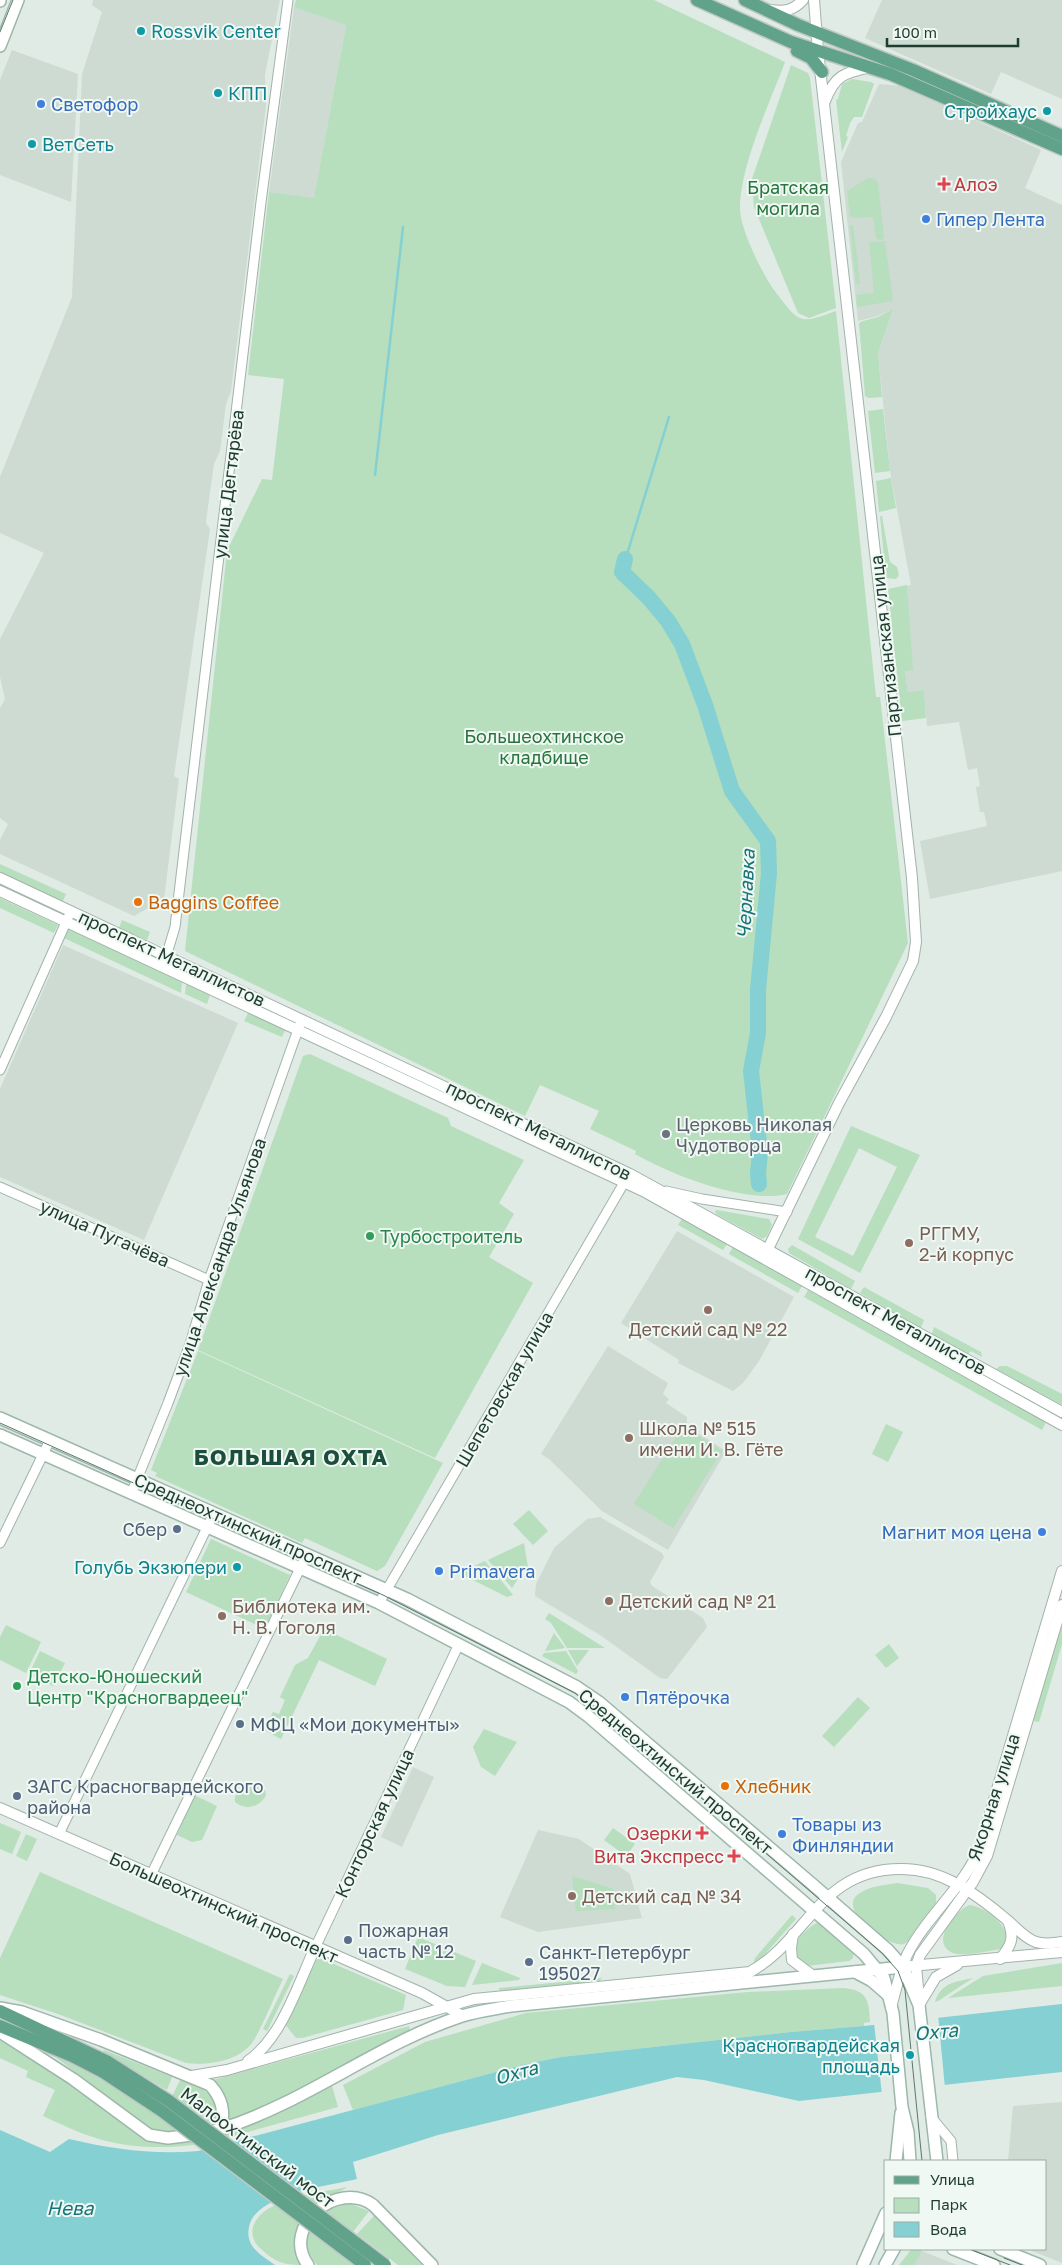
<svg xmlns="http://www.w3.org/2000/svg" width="1062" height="2265" font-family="'Golos Text',sans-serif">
<rect width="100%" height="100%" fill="#dfebe4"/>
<g fill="#cddbd3">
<path d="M93 0H280L265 74 266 106 231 391 226 404 220 451 214 464 207 514 206 523 210 529 174 776 179 779 164 899 134 916 0 854V840L8 824 0 818V708L5 699 0 677V639L44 553 0 533V477L72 297 82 74 102 12 92 5Z"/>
<path d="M882 0H1062V99L1001 72 991 94 865 38Z"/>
<path d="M294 7 346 24 314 199 269 192Z"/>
<path d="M12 50 78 74 71 202 0 175V80Z"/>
<path d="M879 84 901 86 1041 150 1025 188 1062 205V871L930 899 920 841 987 826 984 812H980L976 787 980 786 977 768 968 770 959 722 927 726 924 690 908 692 905 670 912 669 907 586 911 585 890 471 878 353 893 309 878 316 858 321 841 162 858 123 862 122Z"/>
<path d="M63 945 238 1023 144 1240 0 1177V1089Z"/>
<path d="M677 1231 794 1297 759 1361 743 1383 733 1391 678 1363 679 1360 621 1323Z"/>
<path d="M608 1346 668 1383 663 1394 669 1399 666 1403 687 1417V1426L726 1451 668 1550 602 1511 549 1459 541 1454Z"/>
<path d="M600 1517 662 1553 664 1557 650 1582 652 1586 703 1618 707 1627 667 1679 660 1678 600 1635 535 1596 536 1584 554 1548 587 1519Z"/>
<path d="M413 1767 434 1777 402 1847 381 1837Z"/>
<path d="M538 1830 579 1839 630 1874 642 1918 538 1932 500 1917Z"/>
<path d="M1062 2102V2263L1027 2249H1046V2161H1008L1013 2106Z"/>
<path d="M922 2251 957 2265H914Z"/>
</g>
<g fill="#b7debd" fill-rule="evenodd">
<path d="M296 0H654L785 62C769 105 741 163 740 207 739 228 764 278 777 294 800 324 800 324 836 311L876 697H880L908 943 787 1194C745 1204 672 1175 635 1154L636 1151 590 1129 599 1111 540 1085 525 1116 185 951 227 551 262 479 272 480 284 379 248 375 269 192 314 198 346 25 294 7Z"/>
<path d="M791 65 808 73 810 78 836 308 809 318 798 313 754 207 752 179Z"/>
<path d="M852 79 871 82 874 84 862 117H854L850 123 846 136 848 137 842 152 836 100 838 99 842 84Z"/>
<path d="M868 178 875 179 878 183 884 238 881 240 877 239 876 237 873 217 855 218 850 216 847 191Z"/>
<path d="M853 225 860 283 856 284 850 226Z"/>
<path d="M885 241 893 301 857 307 856 295 874 293 869 242Z"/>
<path d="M893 309 878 353 882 397 869 398 865 396 859 323 863 321 878 317Z"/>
<path d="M883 409 890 471 875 473 868 411Z"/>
<path d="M891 478 896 508 879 512 876 481Z"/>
<path d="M880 516H882L890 562 897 567 899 575 896 579 886 578Z"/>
<path d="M907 585 913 670 905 671 908 692 924 690 926 718 902 721 888 589Z"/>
<path d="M0 864 66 894 62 903 0 874Z"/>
<path d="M0 898 58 925 54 933 0 908Z"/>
<path d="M122 920 150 932 147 940 119 928Z"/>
<path d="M68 929 182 982 181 993 64 938Z"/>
<path d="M186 984 210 995 207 1004 185 994Z"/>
<path d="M249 1011 286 1028 282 1037 244 1021Z"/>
<path d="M310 1054 448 1118 451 1126 524 1160 499 1203 514 1214 489 1257 533 1283 435 1458 198 1350 303 1056Z"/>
<path d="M851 1126 920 1155 860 1273 798 1239ZM859 1148 897 1167 853 1256 815 1237Z"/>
<path d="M717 1210 769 1219 772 1225 767 1236 762 1239 716 1214 715 1211Z"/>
<path d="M682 1219 727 1244 723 1250 678 1225Z"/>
<path d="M792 1245 855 1281 851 1289 789 1253 788 1249Z"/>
<path d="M733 1247 802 1286 798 1293 729 1254Z"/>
<path d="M864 1287 924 1320 921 1328 860 1293Z"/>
<path d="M808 1290 1046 1422 1042 1430 804 1297Z"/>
<path d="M934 1327 981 1352 982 1357 971 1351 968 1354 932 1334Z"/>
<path d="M198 1351 443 1463 385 1566 377 1571 305 1538 302 1543 155 1476 157 1473 151 1470Z"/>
<path d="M1000 1366H1007L1062 1394V1405L996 1369Z"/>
<path d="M886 1424 903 1432 888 1462 872 1454Z"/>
<path d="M683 1426 722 1451 673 1528 634 1504Z"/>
<path d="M529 1510 548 1531 533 1545 513 1524Z"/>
<path d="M211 1539 290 1575 265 1629 186 1592Z"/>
<path d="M524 1543 529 1573 523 1571 512 1588 488 1560Z"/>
<path d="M485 1561 513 1595 507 1597 465 1576V1570Z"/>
<path d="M549 1613 605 1648H567L551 1623 545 1619Z"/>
<path d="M1062 1622V1644L1039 1722 1033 1721Z"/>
<path d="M6 1625 41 1642 26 1673 0 1660V1637Z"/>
<path d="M324 1629 387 1659 375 1686 319 1660 281 1739 264 1730 273 1712 279 1714 285 1700 280 1697 295 1665 308 1658Z"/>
<path d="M554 1633 565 1648 545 1651Z"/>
<path d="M889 1644 899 1658 886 1668 875 1655Z"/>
<path d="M568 1650H589L577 1666Z"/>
<path d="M40 1651 65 1663 53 1686 29 1674Z"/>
<path d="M566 1651 578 1671 576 1674 542 1656 544 1653Z"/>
<path d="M858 1697 870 1708 834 1747 822 1736Z"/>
<path d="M484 1729 517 1742 495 1776 481 1767 473 1747Z"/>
<path d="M255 1786 265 1790 266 1795C260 1807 246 1811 235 1802 234 1789 244 1788 255 1786Z"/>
<path d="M194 1795 217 1806 202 1840 192 1842 177 1835Z"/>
<path d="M0 1823 21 1832 12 1854 0 1849Z"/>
<path d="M613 1828 635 1844 626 1856 604 1840Z"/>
<path d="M26 1834 37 1839 27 1861 16 1856Z"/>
<path d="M40 1872 283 1979C273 1999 265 2021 254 2040 241 2061 208 2066 186 2063L58 2014 0 1995V1958Z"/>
<path d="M572 1876 614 1889 615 1909 576 1911Z"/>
<path d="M897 1883 928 1888 936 1895V1906C929 1914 913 1940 904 1944 891 1949 833 1909 860 1893 870 1886 885 1885 897 1883Z"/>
<path d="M970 1905C984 1907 1005 1923 1008 1937L1004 1947 1000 1949C989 1951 963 1957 953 1953 929 1943 955 1910 970 1905Z"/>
<path d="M792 1915 796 1919 758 1962 753 1965 755 1958Z"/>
<path d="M817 1923H822L854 1949 853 1958 849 1961 807 1966 798 1962C797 1957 794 1951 795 1946 797 1938 810 1926 817 1923Z"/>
<path d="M418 1937 476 1961 465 1987 447 1986 405 1969Z"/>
<path d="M320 1958 406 1995 403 2010 302 2038H296L285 2024 315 1961Z"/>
<path d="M482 1963 520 1978 519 1980 472 1985Z"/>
<path d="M1062 1963V1986L948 1998 983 1976Z"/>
<path d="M290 1974 294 1976 267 2031 263 2029Z"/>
<path d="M602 1978 599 1982 500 1992 499 1988Z"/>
<path d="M973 1978 938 2001 935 2002C941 1982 956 1982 973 1978Z"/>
<path d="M843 1988C868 1990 869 2001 870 2022L864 2023V2026L791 2032 561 2057 526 2064 353 2110 343 2085 425 2042 526 2013 748 1992Z"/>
<path d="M409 2026 410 2031C351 2062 293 2097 229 2121L226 2098 213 2080Z"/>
<path d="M0 2040 70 2083 146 2140 167 2144 198 2141 201 2144C166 2149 125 2149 90 2136 74 2131 59 2123 43 2116L55 2090 26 2077 28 2071 0 2058Z"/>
<path d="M104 2050 172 2077 167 2090 103 2052Z"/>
<path d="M50 2053 100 2079 162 2118 180 2080C198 2086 220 2093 216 2118 206 2133 167 2133 151 2129Z"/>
<path d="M332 2086 338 2107 223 2139 219 2136C259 2124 295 2106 332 2086Z"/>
<path d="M347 2187C340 2193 331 2194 322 2198 296 2212 290 2238 301 2265 282 2265 274 2261 260 2248 254 2243 251 2235 253 2227 261 2198 321 2193 347 2187Z"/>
<path d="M351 2204 369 2211 353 2232 325 2211 341 2205Z"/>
<path d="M375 2215 422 2265H398L357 2234Z"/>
<path d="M308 2230 354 2265H317C308 2254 304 2244 308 2230Z"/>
<path d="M918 2249 922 2251 914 2265H899L911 2250Z"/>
</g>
<path fill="#84d0d3" d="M1062 2004V2072L799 2101 704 2080 677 2077 438 2135 353 2162 357 2179C328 2186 255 2194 249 2227 245 2247 261 2255 275 2265H0V2130L50 2152 69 2139C112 2149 154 2155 198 2151L526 2064 561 2057 791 2032 864 2026Z"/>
<path fill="#dfebe4" d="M938 2014 945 2088 882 2095 874 2023Z"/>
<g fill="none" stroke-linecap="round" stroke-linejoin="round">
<g stroke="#84d0d3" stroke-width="2.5">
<path d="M375 475 403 227"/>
<path d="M628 551 669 417"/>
</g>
<path stroke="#84d0d3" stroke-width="16" d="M625 559 622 572 649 598 668 621 682 644 705 705 732 791 768 841 769 873 758 990V1033L751 1071 760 1153 758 1173 759 1184"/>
<defs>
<g id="minor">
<path d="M160 965 169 947 175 927 261 202 288 0"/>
<path d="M0 1070 71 911"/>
<path d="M0 1187 209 1280"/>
<path d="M666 1191 702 1199 787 1212"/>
<path d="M131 1494 168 1403 190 1344 209 1280 300 1024"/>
<path d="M0 1543 50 1440"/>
<path d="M379 1603 628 1176"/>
<path d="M59 1834 214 1513"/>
<path d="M151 1875 307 1554"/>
<path d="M315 1948 459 1644"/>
<path d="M931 2117 951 2141 953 2161"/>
</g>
<g id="tertiary">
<path d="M771 10C785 12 794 10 803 0"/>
<path d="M825 101C835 75 844 73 870 67"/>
<path d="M0 878 630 1174 1062 1412"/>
<path d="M0 891 643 1191 1062 1425"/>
<path d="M764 1257 839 1103 886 1017 913 961 916 942 912 878 818 51 814 0"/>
<path d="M0 1808 422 1993 463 2016"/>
<path d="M793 1934 791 1948 792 1960 812 1975"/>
<path d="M1000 1959C1011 1946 1015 1938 1008 1921"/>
<path d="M911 1966 1062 1952"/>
<path d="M919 1999 916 1966 920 1955 973 1882 987 1856 1062 1605"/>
<path d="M919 2005 936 1977 957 1965"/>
<path d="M891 2007C896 1990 900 1971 907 1955 926 1917 962 1889 979 1850L1062 1571"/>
<path d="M248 2061C282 2038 298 1984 315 1948"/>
<path d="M192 2076 227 2070 474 1999 750 1972C808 1940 820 1868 902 1869 943 1869 976 1894 1006 1919 1016 1927 1024 1938 1036 1942 1045 1945 1053 1943 1062 1942"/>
</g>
<g id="secondary">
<path d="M0 1V0"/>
<path d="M0 46 18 0"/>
<path d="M0 1418 407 1599 577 1687 599 1702 811 1883 888 1950 903 1967 919 2005 937 2161"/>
<path d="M0 1435 379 1603 569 1702 588 1716 864 1954 884 1978 893 2013 902 2107 908 2132 910 2161"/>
<path d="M855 1972 872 1981 888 1995"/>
<path d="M0 2008 22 2012 101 2040 210 2085C222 2098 225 2111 221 2129L216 2130"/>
<path d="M0 2032 73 2079 149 2135 168 2138 200 2134"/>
<path d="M221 2129C307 2102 377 2044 462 2016 478 2011 495 2009 511 2006L903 1967"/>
<path d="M896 2161 901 2113"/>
<path d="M953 2249 994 2265"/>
<path d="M1000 2249 1040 2265"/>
<path d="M308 2265C280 2226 338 2179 373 2205L432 2265"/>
<path d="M863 2265 886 2213"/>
<path d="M885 2265 894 2249"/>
</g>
<g id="primary">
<path d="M697 0 791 42 890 74 1062 149"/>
<path d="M745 0 798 25 913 70 1062 136"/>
<path d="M797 51 811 58 822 72"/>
<path d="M0 2011 108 2062"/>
<path d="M0 2026 72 2056 103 2072"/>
</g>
</defs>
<use href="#minor" stroke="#a2b3ab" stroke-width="11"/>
<use href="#tertiary" stroke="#a2b3ab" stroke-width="12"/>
<use href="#secondary" stroke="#9db7ab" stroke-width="14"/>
<use href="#primary" stroke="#c0c8c5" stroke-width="15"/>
<use href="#minor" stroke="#fff" stroke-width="9"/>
<use href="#tertiary" stroke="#fff" stroke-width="10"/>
<use href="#secondary" stroke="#fff" stroke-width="11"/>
<use href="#primary" stroke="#61a38a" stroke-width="12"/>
<g stroke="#59786c" stroke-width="1">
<path d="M0 32 13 0"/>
<path d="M0 1423 383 1595 575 1693 614 1723 882 1953 898 1971 905 1990 922 2161"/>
<path d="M969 2249 1010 2265"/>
<path d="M1004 2258 1022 2265"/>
</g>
<defs>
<g id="primary-bridge">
<path d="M108 2062 169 2101 385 2265"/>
<path d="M103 2072 162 2111 365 2265"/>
</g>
</defs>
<use href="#primary-bridge" stroke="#c0c8c5" stroke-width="15" stroke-linecap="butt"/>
<use href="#primary-bridge" stroke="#61a38a" stroke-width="12"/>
</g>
<g fill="#0f9aa8" stroke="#f0f8f3" stroke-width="2">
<circle cx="141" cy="31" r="5"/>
<circle cx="218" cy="93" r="5"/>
<circle cx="1047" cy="111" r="5"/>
<circle cx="32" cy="144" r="5"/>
<circle cx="237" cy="1567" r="5"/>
<circle cx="910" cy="2055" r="5"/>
</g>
<g fill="#3f7fe0" stroke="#f0f8f3" stroke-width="2">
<circle cx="41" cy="104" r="5"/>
<circle cx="926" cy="219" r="5"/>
<circle cx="1042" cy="1532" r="5"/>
<circle cx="439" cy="1571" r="5"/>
<circle cx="625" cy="1697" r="5"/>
<circle cx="782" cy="1834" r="5"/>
</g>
<g fill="#e0444e" stroke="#f0f8f3" stroke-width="2">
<path d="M941.5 176.5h5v5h5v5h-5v5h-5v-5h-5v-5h5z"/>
<path d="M699.5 1825.5h5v5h5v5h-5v5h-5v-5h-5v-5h5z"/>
<path d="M731.5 1848.5h5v5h5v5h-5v5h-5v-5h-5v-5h5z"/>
</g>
<g fill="#e8710a" stroke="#f0f8f3" stroke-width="2">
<circle cx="138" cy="902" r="5"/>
<circle cx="725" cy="1786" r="5"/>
</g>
<circle fill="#6b7280" stroke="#f0f8f3" stroke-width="2" cx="666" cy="1134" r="5"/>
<g fill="#2e9e5b" stroke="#f0f8f3" stroke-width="2">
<circle cx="370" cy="1236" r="5"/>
<circle cx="17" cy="1686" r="5"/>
</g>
<g fill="#8d6e63" stroke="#f0f8f3" stroke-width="2">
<circle cx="909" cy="1243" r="5"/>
<circle cx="708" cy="1310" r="5"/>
<circle cx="629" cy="1438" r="5"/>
<circle cx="609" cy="1601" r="5"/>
<circle cx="222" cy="1616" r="5"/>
<circle cx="572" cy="1896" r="5"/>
</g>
<g fill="#5c6f8a" stroke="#f0f8f3" stroke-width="2">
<circle cx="177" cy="1529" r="5"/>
<circle cx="240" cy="1724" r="5"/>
<circle cx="17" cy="1796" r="5"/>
<circle cx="348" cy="1940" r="5"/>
<circle cx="529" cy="1962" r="5"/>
</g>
<g text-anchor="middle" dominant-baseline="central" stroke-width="4" stroke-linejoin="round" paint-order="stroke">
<g font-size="18" fill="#0d838f" stroke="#f0f8f3" text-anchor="start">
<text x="151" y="31">Rossvik Center</text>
<text x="228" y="93">КПП</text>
<text x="1037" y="111" text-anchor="end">Стройхаус</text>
<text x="42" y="144">ВетСеть</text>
<text x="227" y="1567" text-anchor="end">Голубь Экзюпери</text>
<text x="900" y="2045" text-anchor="end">Красногвардейская<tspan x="900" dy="21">площадь</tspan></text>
</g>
<g font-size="18" fill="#366cbe" stroke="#f0f8f3" text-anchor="start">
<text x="51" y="104">Светофор</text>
<text x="936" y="219">Гипер Лента</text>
<text x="1032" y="1532" text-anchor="end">Магнит моя цена</text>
<text x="449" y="1571">Primavera</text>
<text x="635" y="1697">Пятёрочка</text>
<text x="792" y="1824">Товары из<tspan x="792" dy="21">Финляндии</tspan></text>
</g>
<g font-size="18" fill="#be3a42" stroke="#f0f8f3" text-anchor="end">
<text x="954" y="184" text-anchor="start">Алоэ</text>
<text x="692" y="1833">Озерки</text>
<text x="724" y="1856">Вита Экспресс</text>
</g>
<g font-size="18" fill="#28743d" stroke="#f0f8f3">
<text x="788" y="187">Братская<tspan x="788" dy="21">могила</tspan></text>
<text x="544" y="736">Большеохтинское<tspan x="544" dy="21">кладбище</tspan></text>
</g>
<g font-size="18" fill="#1f3c31" stroke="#f0f8f3">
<text transform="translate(228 484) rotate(-83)">улица Дегтярёва</text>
<text transform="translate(885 646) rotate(-96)">Партизанская улица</text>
<text transform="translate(172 958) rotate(25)">проспект Металлистов</text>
<text transform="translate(539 1130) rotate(26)">проспект Металлистов</text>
<text transform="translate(105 1233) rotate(24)">улица Пугачёва</text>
<text transform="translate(219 1257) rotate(-71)">улица Александра Ульянова</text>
<text transform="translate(896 1320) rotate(29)">проспект Металлистов</text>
<text transform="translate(504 1389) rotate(-60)">Шепетовская улица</text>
<text transform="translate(248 1528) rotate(24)">Среднеохтинский проспект</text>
<text transform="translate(676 1771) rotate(40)">Среднеохтинский проспект</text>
<text transform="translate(993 1797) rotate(-72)">Якорная улица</text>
<text transform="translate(374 1823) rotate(-65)">Конторская улица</text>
<text transform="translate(224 1907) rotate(24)">Большеохтинский проспект</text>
<text transform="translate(258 2147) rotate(37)">Малоохтинский мост</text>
</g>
<g font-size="18" fill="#c56008" stroke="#f0f8f3" text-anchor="start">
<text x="148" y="902">Baggins Coffee</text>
<text x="735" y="1786">Хлебник</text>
</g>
<g font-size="18" fill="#5b616d" stroke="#f0f8f3" text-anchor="start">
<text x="676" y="1124">Церковь Николая<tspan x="676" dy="21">Чудотворца</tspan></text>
</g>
<g font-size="18" fill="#785e54" stroke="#f0f8f3" text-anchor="start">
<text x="919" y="1233">РГГМУ,<tspan x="919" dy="21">2-й корпус</tspan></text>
<text x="708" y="1329" text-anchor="middle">Детский сад № 22</text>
<text x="639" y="1428">Школа № 515<tspan x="639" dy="21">имени И. В. Гёте</tspan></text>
<text x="619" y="1601">Детский сад № 21</text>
<text x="232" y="1606">Библиотека им.<tspan x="232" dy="21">Н. В. Гоголя</tspan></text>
<text x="582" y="1896">Детский сад № 34</text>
</g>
<g font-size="18" fill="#27864d" stroke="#f0f8f3" text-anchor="start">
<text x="380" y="1236">Турбостроитель</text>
<text x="27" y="1676">Детско-Юношеский<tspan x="27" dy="21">Центр "Красногвардеец"</tspan></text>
</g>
<g font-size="18" fill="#4e5e75" stroke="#f0f8f3" text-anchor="start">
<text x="167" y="1529" text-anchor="end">Сбер</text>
<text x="250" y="1724">МФЦ «Мои документы»</text>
<text x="27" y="1786">ЗАГС Красногвардейского<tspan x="27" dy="21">района</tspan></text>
<text x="358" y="1930">Пожарная<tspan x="358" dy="21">часть № 12</tspan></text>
<text x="539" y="1952">Санкт-Петербург<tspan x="539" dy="21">195027</tspan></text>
</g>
<g font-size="19" font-style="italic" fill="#17757a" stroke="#f0f8f3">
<text transform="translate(745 894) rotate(-87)">Чернавка</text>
<text transform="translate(936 2031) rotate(-5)">Охта</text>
<text transform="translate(516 2072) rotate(-15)">Охта</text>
<text x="70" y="2207">Нева</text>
</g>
<g font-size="22" font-weight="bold" letter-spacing="1" fill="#1b4e3c" stroke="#f0f8f3">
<text x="291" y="1456">БОЛЬШАЯ ОХТА</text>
</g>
</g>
<rect x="884" y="2160" width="162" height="90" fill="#f0f8f3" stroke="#9cada5"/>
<rect x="894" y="2176" width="25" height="8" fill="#61a38a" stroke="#9cada5"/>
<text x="930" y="2185" font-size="15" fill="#1f3c31">Улица</text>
<rect x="894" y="2198" width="25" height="15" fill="#b7debd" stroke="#9cada5"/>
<text x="930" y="2210" font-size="15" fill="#1f3c31">Парк</text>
<rect x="894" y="2222" width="25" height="15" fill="#84d0d3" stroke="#9cada5"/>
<text x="930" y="2235" font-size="15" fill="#1f3c31">Вода</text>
<path d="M887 38v8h131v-8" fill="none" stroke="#1f3c31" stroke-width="2.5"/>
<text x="894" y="38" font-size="15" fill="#1f3c31" stroke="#f0f8f3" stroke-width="4" paint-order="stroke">100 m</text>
</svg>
